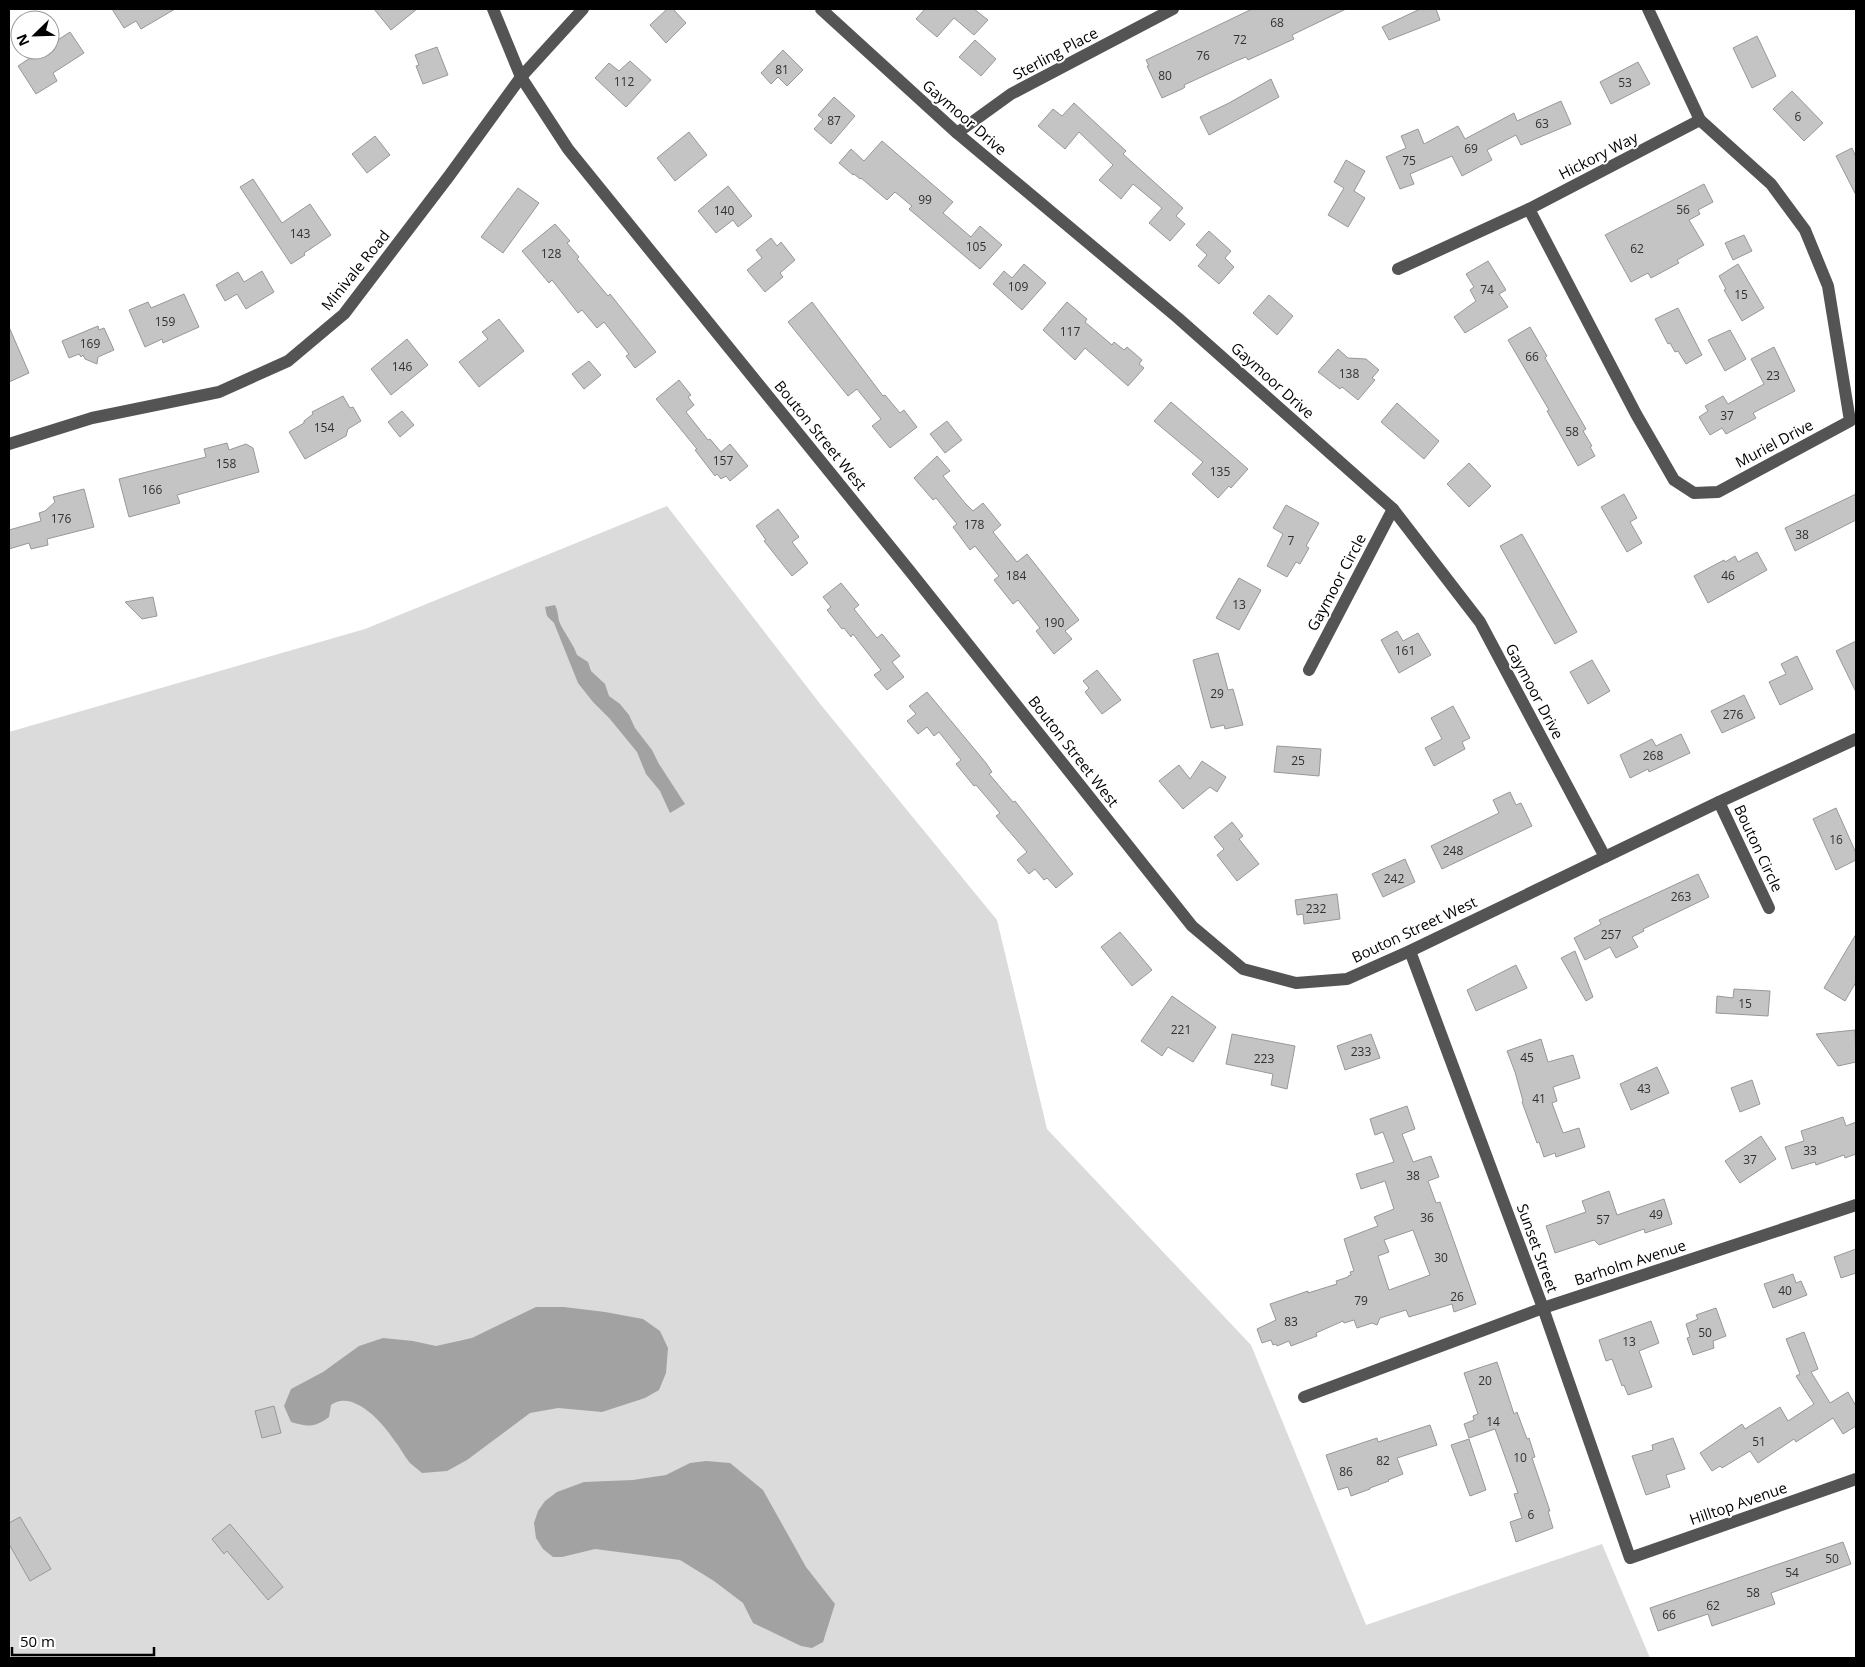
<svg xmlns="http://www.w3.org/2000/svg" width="1865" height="1667" font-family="'Open Sans',sans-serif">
<rect width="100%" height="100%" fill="#fff"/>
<path fill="#dbdbdb" d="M667 506 821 705 997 920 1047 1129 1251 1345 1366 1625 1602 1544 1650 1658H9V732L365 629Z"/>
<g fill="#a2a2a2">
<path d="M555 605C558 611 558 616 559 621 564 633 573 643 577 655L588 662 591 671 605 684 609 696 620 704 629 715 635 728 652 750 659 764 685 804 670 813 660 791 646 774 637 752 610 719 593 702 578 683 554 623 547 616 545 607Z"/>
<path d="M536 1307H564L605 1312 643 1319 660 1331 668 1348 666 1373 659 1390 645 1398 602 1412 558 1408 530 1413 467 1460 447 1471 422 1473C418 1470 414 1466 410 1463 404 1456 400 1447 394 1440 383 1423 353 1389 331 1405L329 1417C314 1428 308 1427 291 1422L284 1406 291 1389 323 1372 359 1346 383 1338 413 1341 436 1346 472 1338Z"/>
<path d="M706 1461 730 1463 763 1490 806 1567 835 1604 823 1642 812 1648 801 1646 753 1623 743 1603 714 1581 680 1560 595 1549 562 1557H553L543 1549 536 1538 534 1523 538 1511 545 1501 557 1492 584 1482 633 1480 666 1475 690 1463Z"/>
</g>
<g fill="#c4c4c4" stroke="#989898" fill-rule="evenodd">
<path d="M112 9H175L141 29 136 21 124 28Z"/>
<path d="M374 9H417L391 30Z"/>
<path d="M667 9H673L686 23 666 43 650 25Z"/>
<path d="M925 9H974L988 20 974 35 954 18 937 37 916 19Z"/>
<path d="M1252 9H1346L1292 35 1294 39 1248 60 1246 57 1236 61 1184 85 1185 87 1182 89 1162 98 1147 66H1149L1146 60Z"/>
<path d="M1420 9H1436L1440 20 1389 40 1382 27Z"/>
<path d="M70 32 84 53 53 73 57 81 36 94 18 66 42 50H50V45Z"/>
<path d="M1757 36 1776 76 1752 88 1733 48Z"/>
<path d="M975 40 996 59 981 76 959 57Z"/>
<path d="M437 47 448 75 423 84 416 66 419 65 415 55Z"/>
<path d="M783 50 803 70 787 86 778 77 771 84 761 73Z"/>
<path d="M630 61 651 80 626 107 595 78 609 63 619 71Z"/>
<path d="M1638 62 1650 84 1611 104 1600 82Z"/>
<path d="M1271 79 1279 97 1209 135 1200 117 1229 103Z"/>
<path d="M1792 91 1823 123 1804 141 1773 109Z"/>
<path d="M834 97 855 116 831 144 814 129 823 119 818 115Z"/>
<path d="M1561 101 1571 124 1521 145 1516 135 1487 150 1492 160 1462 176 1452 156 1410 174 1414 184 1400 189 1386 157 1406 148 1401 136 1418 129 1424 144 1458 126 1465 139 1514 113 1517 121Z"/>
<path d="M1074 103 1126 151 1123 154 1183 208 1176 216 1185 224 1170 241 1149 223 1162 208 1133 184 1121 199 1099 180 1113 165 1079 132 1065 149 1038 126 1053 109 1062 116Z"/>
<path d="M689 132 707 155 675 181 657 158Z"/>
<path d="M375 136 390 155 367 173 352 154Z"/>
<path d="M882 141 953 202 943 213 971 237 980 226 1002 245 980 269 909 209 912 206 895 192 887 200 861 178 860 179 854 174 853 175 839 163 851 149 864 161Z"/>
<path d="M1852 148 1856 157V195L1836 156Z"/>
<path d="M1346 160 1365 171 1354 191 1365 198 1348 227 1328 215 1344 188 1334 182Z"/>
<path d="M253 179 282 223 310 204 331 235 304 253 305 255 291 264 240 187Z"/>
<path d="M1704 184 1713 202 1698 210 1700 214 1689 220 1704 245 1677 260 1679 263 1651 278 1648 273 1631 282 1605 235Z"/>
<path d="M728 186 752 216 738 227 733 220 716 233 698 211Z"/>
<path d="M518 188 539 203 503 253 481 237Z"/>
<path d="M555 224 570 241 567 243 579 257 577 259 608 296 610 294 656 352 635 368 626 356 629 354 604 322 597 328 582 310 578 313 552 280 549 283 522 251Z"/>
<path d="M1209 231 1231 251 1225 258 1234 267 1219 284 1198 266 1207 255 1196 245Z"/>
<path d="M1744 235 1752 251 1733 260 1725 243Z"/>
<path d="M771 238 777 246 781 242 795 260 780 273 783 277 765 292 747 270 762 258 756 250Z"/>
<path d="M1488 261 1506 290 1499 294 1508 307 1465 333 1454 317 1476 301 1470 290 1474 287 1466 274Z"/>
<path d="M1024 264 1046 283 1022 310 993 284 1004 271 1012 278Z"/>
<path d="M1738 264 1764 308 1742 321 1724 290 1726 289 1719 276Z"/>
<path d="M262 271 274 292 246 309 237 294 225 301 216 285 238 272 244 282Z"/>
<path d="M184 294 199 327 163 343 162 339 145 347 129 310 148 302 151 308Z"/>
<path d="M1269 295 1293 316 1277 335 1253 313Z"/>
<path d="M812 302 883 396 885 395 900 413 904 410 917 427 890 448 872 426 881 419 857 389 848 396 788 322Z"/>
<path d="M1067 302 1087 319 1085 322 1112 345 1114 342 1124 350 1127 347 1142 360 1139 364 1144 368 1128 386 1085 348 1075 360 1043 330Z"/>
<path d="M1678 308 1702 355 1686 364 1678 351 1675 352 1670 343 1668 344 1655 319Z"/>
<path d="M499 319 524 351 479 387 459 362 488 339 482 332Z"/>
<path d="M98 326 99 330 104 328 114 350 98 357 97 364 85 359 83 355 81 357 79 354 69 358 62 341Z"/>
<path d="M9 327 29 373 9 382Z"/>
<path d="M1530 327 1547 356 1545 358 1586 429 1583 431 1592 446 1590 447 1595 456 1578 466 1547 411 1549 410 1508 340Z"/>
<path d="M1730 330 1746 359 1725 371 1708 340Z"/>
<path d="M407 339 428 365 391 395 371 369Z"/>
<path d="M1774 347 1795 391 1753 413 1756 418 1726 434 1722 428 1710 435 1699 417 1708 411 1705 406 1723 396 1728 404 1764 384 1751 359Z"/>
<path d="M1338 349 1348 358 1366 359 1379 370 1372 378 1375 380 1358 400 1342 387 1340 389 1318 372Z"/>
<path d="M589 361 601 375 584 389 572 374Z"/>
<path d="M679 380 691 395 688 397 694 405 686 412 708 440 710 439 721 452 730 444 748 466 730 481 726 476 721 479 717 474 715 476 695 450 697 449 656 399Z"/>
<path d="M343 396 350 408 353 407 361 421 348 429 346 436 305 459 289 432 304 423V421L313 414 312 412Z"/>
<path d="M1171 402 1248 469 1231 488 1229 486 1218 498 1192 474 1203 462 1154 421Z"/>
<path d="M1397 403 1439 441 1424 459 1381 422Z"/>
<path d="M402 411 414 425 400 437 388 422Z"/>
<path d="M947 421 962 440 945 453 930 434Z"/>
<path d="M227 443 229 450 246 444 253 448 259 472 177 495 180 503 129 517 119 479 206 457 204 449Z"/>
<path d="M937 456 950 471 943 476 965 503 973 511 983 503 1001 525 993 532 1017 562 1027 554 1079 620 1065 631 1072 639 1054 654 1036 631 1040 628 1018 600 1013 604 994 580 999 576 975 546 970 550 953 527 957 524 936 498 933 500 914 478Z"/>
<path d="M1469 463 1491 486 1469 507 1447 484Z"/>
<path d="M84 489 94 527 47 539 48 545 31 549 29 543 9 549V530L41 521 39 513 45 511 55 502 53 497Z"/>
<path d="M1624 494 1637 518 1630 522 1642 543 1627 552 1601 507Z"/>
<path d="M1856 494V520L1795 551 1785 528Z"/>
<path d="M1286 505 1319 523 1306 546 1309 548 1300 564 1296 562 1287 577 1267 566 1283 534 1273 528Z"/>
<path d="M778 509 799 537 792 542 808 563 792 576 764 541 766 540 756 526Z"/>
<path d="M1522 534 1577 632 1555 644 1500 546Z"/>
<path d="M1757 552 1767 570 1708 603 1694 576 1724 560 1725 562 1735 556 1738 562Z"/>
<path d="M1239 578 1261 590 1239 630 1216 618Z"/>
<path d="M841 583 859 605 854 609 877 638 882 634 900 656 892 662 904 677 887 690 874 675 881 670 853 634 851 637 844 628 842 629 827 610 831 607 823 597Z"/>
<path d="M153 597 157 616 142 619 125 602Z"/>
<path d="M1397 631 1403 641 1418 633 1431 655 1399 673 1381 640Z"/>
<path d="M1856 641V692L1836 651Z"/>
<path d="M1218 653 1228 690 1233 689 1243 725 1225 729 1224 725 1211 728 1193 660Z"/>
<path d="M1797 656 1813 689 1780 705 1769 682 1786 674 1781 664Z"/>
<path d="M1592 660 1610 691 1588 704 1570 672Z"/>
<path d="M1097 670 1121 700 1102 714 1085 692 1089 688 1083 681Z"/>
<path d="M927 692 986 763 992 772 989 774 1013 802 1015 801 1073 874 1056 888 1047 878 1044 880 1035 869 1029 874 1017 860 1027 852 996 816 1000 813 976 785 974 786 956 764 961 760 939 732 934 736 927 727 918 734 907 721 916 714 909 706Z"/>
<path d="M1744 695 1755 718 1722 733 1711 711Z"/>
<path d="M1453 706 1470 738 1462 742 1465 749 1434 766 1425 748 1442 739 1431 718Z"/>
<path d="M1681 734 1690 753 1649 772 1648 769 1630 778 1620 755 1652 739 1656 746Z"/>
<path d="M1277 746 1321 749 1319 776 1274 772Z"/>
<path d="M1202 761 1226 777 1217 792 1210 787 1183 809 1159 781 1179 765 1190 779Z"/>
<path d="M1510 792 1516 805 1521 803 1532 826 1442 869 1431 846 1499 813 1493 800Z"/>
<path d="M1836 808 1856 853V860L1836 870 1813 819Z"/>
<path d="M1232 822 1243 836 1239 839 1259 864 1237 881 1217 855 1224 849 1214 837Z"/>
<path d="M1405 859 1415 882 1383 897 1372 874Z"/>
<path d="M1698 874 1709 897 1643 929 1644 931 1632 937 1638 947 1616 958 1610 947 1585 960 1574 938 1601 924 1599 920Z"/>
<path d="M1337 894 1340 919 1304 924 1303 914 1297 915 1295 900Z"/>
<path d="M1120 932 1152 970 1132 986 1101 947Z"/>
<path d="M1856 934V982L1845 1001 1824 988Z"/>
<path d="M1575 951 1593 997 1586 1001 1561 958Z"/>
<path d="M1516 965 1527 988 1476 1011 1467 990Z"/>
<path d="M1734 989 1770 991 1768 1016 1716 1013 1717 996 1733 998Z"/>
<path d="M1172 996 1216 1027 1193 1062 1168 1047 1162 1056 1141 1041Z"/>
<path d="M1855 1030 1856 1062 1838 1066 1816 1034Z"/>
<path d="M1232 1034 1295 1046 1287 1089 1271 1085 1273 1074 1226 1064Z"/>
<path d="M1371 1034 1380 1058 1345 1070 1337 1046Z"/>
<path d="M1541 1039 1548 1062 1573 1055 1580 1078 1553 1087 1557 1101 1552 1103 1563 1133 1579 1128 1585 1147 1556 1157 1555 1153 1544 1157 1539 1142 1537 1143 1522 1102 1523 1101 1515 1072 1507 1051Z"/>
<path d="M1657 1067 1669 1093 1631 1110 1620 1084Z"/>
<path d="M1752 1080 1760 1104 1740 1112 1731 1088Z"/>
<path d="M1407 1106 1415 1129 1402 1134 1413 1162 1431 1156 1439 1177 1428 1181 1436 1203 1440 1202 1476 1304 1454 1312 1452 1304 1409 1317 1406 1310 1380 1318 1377 1325 1372 1323 1357 1328 1354 1320 1344 1323 1343 1321 1316 1333 1317 1336 1291 1346 1289 1341 1277 1346 1276 1344 1273 1345 1271 1340 1262 1343 1257 1329 1276 1320 1270 1304 1308 1291V1293L1337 1284 1336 1281 1348 1277V1276L1351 1275 1350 1272 1354 1271 1344 1239 1378 1226 1374 1217 1394 1209 1385 1181 1361 1189 1356 1174 1394 1162 1383 1132 1375 1135 1370 1119ZM1413 1230 1430 1275 1389 1290 1378 1256 1389 1252 1384 1240Z"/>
<path d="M1843 1117 1846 1126 1856 1122V1154L1845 1158 1844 1155 1816 1165 1815 1162 1792 1169 1785 1147 1804 1141 1801 1131Z"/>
<path d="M1761 1136 1776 1159 1740 1183 1725 1161Z"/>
<path d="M1609 1191 1617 1215 1664 1199 1672 1224 1645 1233 1644 1229 1599 1245 1594 1240 1555 1253 1546 1226 1586 1212 1582 1201Z"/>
<path d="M1856 1249V1273L1841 1278 1834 1257Z"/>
<path d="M1793 1274 1796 1283 1801 1281 1807 1295 1773 1308 1764 1284Z"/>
<path d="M1716 1308 1726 1336 1713 1341 1714 1348 1693 1355 1687 1338 1690 1337 1686 1324 1698 1319 1696 1315Z"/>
<path d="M1651 1321 1659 1343 1639 1351 1652 1387 1628 1395 1624 1385 1622 1386 1612 1359 1606 1361 1599 1340Z"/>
<path d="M1804 1332 1818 1369 1811 1372 1830 1403 1848 1392 1856 1406V1426L1843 1434 1833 1418 1796 1442 1794 1439 1758 1463 1750 1451 1722 1468 1720 1466 1712 1471 1700 1453 1742 1424 1745 1429 1780 1407 1788 1421 1814 1404 1796 1376 1800 1374 1786 1339Z"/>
<path d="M1497 1362 1514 1414 1517 1412 1527 1439 1529 1438 1535 1457 1532 1458 1550 1511H1548L1553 1528 1516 1542 1510 1522 1522 1518 1514 1494 1518 1493 1495 1429 1469 1438 1464 1424 1474 1420 1473 1416 1478 1414 1464 1373Z"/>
<path d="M274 1406 281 1433 262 1438 255 1411Z"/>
<path d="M1430 1425 1437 1445 1397 1458 1403 1474 1388 1480 1389 1481 1370 1488V1489L1351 1496 1348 1487 1338 1490 1326 1455 1377 1438 1378 1442Z"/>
<path d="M1673 1438 1685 1469 1666 1475 1670 1487 1646 1495 1632 1456 1653 1450 1652 1445Z"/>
<path d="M1469 1439 1486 1490 1470 1496 1451 1445Z"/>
<path d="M20 1517 51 1569 30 1581 9 1544V1523Z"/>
<path d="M230 1524 283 1587 268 1600 227 1551 224 1554 212 1539Z"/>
<path d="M1843 1542 1851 1564 1771 1593 1775 1604 1712 1626 1708 1614 1658 1631 1650 1608Z"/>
</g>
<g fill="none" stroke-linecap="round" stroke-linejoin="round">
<g stroke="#545454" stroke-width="12">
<path d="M493 9 521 77 568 149 909 570 1192 926 1243 969 1296 983 1347 979 1410 951 1719 802 1856 739"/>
<path d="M821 9 957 133 1178 318 1393 509 1480 622 1605 857"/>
<path d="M957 133 1011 94 1173 9"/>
<path d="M1529 209 1636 414 1674 480 1694 493 1718 492 1850 421 1828 286 1805 230 1771 184 1700 120 1648 9"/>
<path d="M1398 269 1529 209 1700 120"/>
<path d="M9 444 92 418 219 392 288 361 344 314 449 176 521 77 583 9"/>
<path d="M1309 670 1393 509"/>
<path d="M1719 802 1769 908"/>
<path d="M1410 951 1543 1308 1630 1558 1856 1479"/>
<path d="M1304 1397 1543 1308 1856 1205"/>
</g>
</g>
<g text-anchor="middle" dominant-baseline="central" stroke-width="4" stroke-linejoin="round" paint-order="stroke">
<g font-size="12" fill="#313131">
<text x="1277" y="22">68</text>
<text x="1240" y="39">72</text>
<text x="1203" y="55">76</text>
<text x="782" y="69">81</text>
<text x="1165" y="75">80</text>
<text x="624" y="81">112</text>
<text x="1625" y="82">53</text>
<text x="1798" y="116">6</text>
<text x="834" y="120">87</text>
<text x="1542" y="123">63</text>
<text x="1471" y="148">69</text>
<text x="1409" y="160">75</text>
<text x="925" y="199">99</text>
<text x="1683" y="209">56</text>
<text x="724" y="210">140</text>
<text x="300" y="233">143</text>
<text x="976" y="246">105</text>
<text x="1637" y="248">62</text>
<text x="551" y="253">128</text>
<text x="1018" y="286">109</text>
<text x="1487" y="289">74</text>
<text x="1741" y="294">15</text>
<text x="165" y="321">159</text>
<text x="1070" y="331">117</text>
<text x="90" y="343">169</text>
<text x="1532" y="356">66</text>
<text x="402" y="366">146</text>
<text x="1349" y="373">138</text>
<text x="1773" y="375">23</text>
<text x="1727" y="415">37</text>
<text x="324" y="427">154</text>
<text x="1572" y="431">58</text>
<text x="723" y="460">157</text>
<text x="226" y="463">158</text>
<text x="1220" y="471">135</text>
<text x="152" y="489">166</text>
<text x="61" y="518">176</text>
<text x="974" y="524">178</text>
<text x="1802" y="534">38</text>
<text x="1291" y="540">7</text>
<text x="1016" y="575">184</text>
<text x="1728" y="575">46</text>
<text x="1239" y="604">13</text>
<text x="1054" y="622">190</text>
<text x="1405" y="650">161</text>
<text x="1217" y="693">29</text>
<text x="1733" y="714">276</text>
<text x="1653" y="755">268</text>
<text x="1298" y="760">25</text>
<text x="1836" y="839">16</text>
<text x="1453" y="850">248</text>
<text x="1394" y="878">242</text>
<text x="1681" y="896">263</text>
<text x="1316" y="908">232</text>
<text x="1611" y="934">257</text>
<text x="1745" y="1003">15</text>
<text x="1181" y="1029">221</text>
<text x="1361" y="1051">233</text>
<text x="1527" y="1057">45</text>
<text x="1264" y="1058">223</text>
<text x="1644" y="1088">43</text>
<text x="1539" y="1098">41</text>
<text x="1810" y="1150">33</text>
<text x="1750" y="1159">37</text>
<text x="1413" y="1175">38</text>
<text x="1656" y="1214">49</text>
<text x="1427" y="1217">36</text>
<text x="1603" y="1219">57</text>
<text x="1441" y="1257">30</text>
<text x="1785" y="1290">40</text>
<text x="1457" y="1296">26</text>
<text x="1361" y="1300">79</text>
<text x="1291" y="1321">83</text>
<text x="1705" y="1332">50</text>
<text x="1629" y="1341">13</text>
<text x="1485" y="1380">20</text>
<text x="1493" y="1421">14</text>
<text x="1759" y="1441">51</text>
<text x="1520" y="1457">10</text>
<text x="1383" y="1460">82</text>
<text x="1346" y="1471">86</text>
<text x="1531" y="1514">6</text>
<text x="1832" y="1558">50</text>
<text x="1792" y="1572">54</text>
<text x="1753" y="1592">58</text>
<text x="1713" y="1605">62</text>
<text x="1669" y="1614">66</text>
</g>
<g font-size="15" fill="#000" stroke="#fff">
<text transform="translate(1055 53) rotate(-28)">Sterling Place</text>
<text transform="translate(965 117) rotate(41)">Gaymoor Drive</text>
<text transform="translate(1598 155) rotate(-27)">Hickory Way</text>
<text transform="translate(355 270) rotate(-51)">Minivale Road</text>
<text transform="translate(1273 380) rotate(42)">Gaymoor Drive</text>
<text transform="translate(821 435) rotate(51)">Bouton Street West</text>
<text transform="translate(1774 443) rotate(-28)">Muriel Drive</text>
<text transform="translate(1336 582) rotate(-62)">Gaymoor Circle</text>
<text transform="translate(1535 691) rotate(62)">Gaymoor Drive</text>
<text transform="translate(1074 751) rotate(52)">Bouton Street West</text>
<text transform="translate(1759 848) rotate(65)">Bouton Circle</text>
<text transform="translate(1414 929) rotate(-25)">Bouton Street West</text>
<text transform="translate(1538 1248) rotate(70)">Sunset Street</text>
<text transform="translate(1630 1262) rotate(-18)">Barholm Avenue</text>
<text transform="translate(1738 1503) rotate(-19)">Hilltop Avenue</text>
</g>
</g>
<rect width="1865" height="1667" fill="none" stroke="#000000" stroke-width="20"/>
<g transform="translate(35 35) rotate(247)"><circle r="24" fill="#ffffff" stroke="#999999"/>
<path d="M0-4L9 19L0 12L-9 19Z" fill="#000000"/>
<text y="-8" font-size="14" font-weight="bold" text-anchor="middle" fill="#000000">N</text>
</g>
<path d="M12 1647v8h142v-8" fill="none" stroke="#000000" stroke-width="2.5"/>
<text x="20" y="1647" font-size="15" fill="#000000" stroke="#ffffff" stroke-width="4" paint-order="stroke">50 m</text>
</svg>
